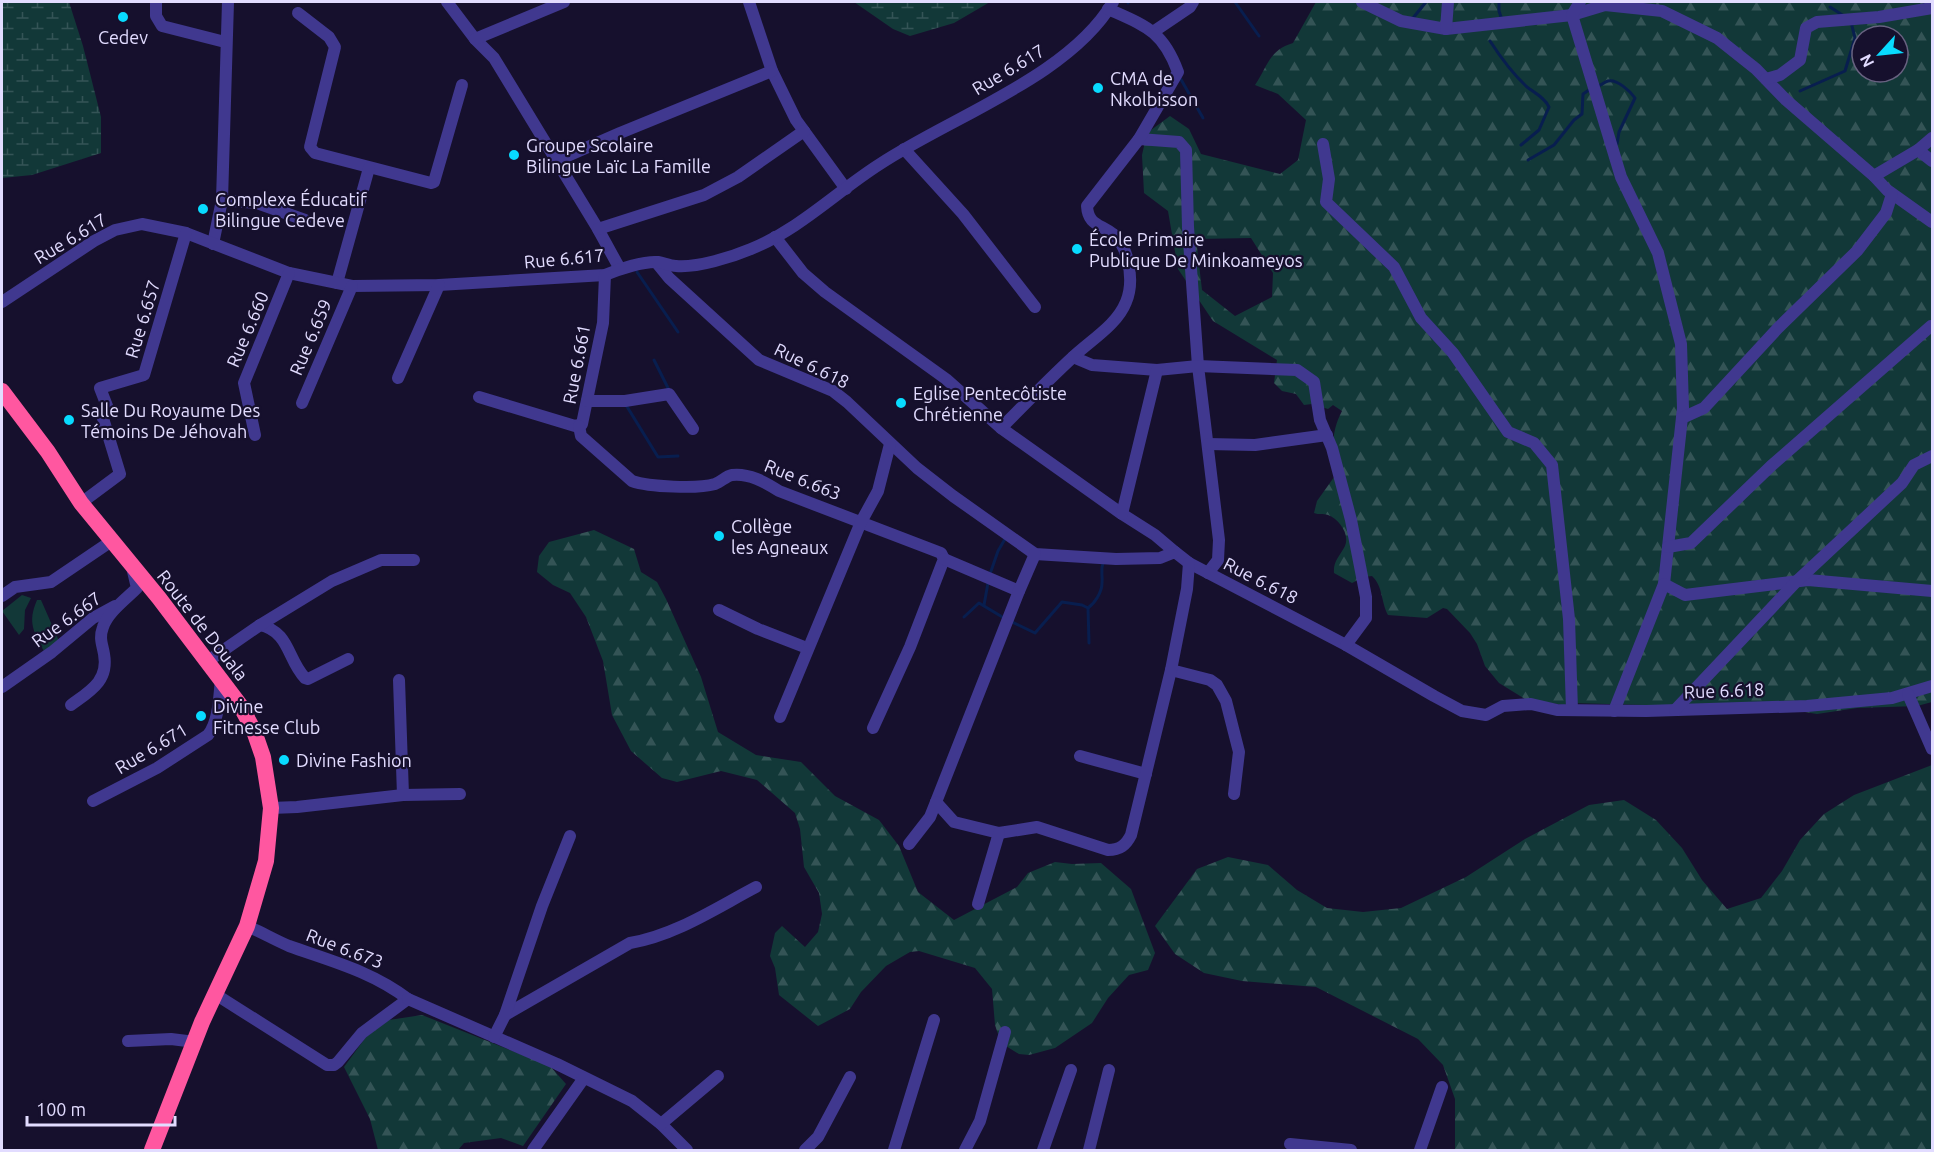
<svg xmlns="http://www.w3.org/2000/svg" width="1934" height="1152" font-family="Ubuntu,sans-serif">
<defs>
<pattern id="forest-firs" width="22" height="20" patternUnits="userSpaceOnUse" patternTransform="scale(1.5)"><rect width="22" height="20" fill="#123838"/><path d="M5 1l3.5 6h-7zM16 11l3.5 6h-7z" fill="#345456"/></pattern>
<pattern id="wetland-marsh" width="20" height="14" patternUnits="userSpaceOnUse" patternTransform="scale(1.5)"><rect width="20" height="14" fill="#123838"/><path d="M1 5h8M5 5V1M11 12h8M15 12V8" fill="none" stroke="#345456"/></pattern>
</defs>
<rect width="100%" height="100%" fill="#16102d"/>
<g fill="#123838">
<path d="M22 595 31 598 25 610 24 629 19 635 2 611Z"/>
<path d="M37 600H41L59 641 45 653C34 632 27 623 37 600Z"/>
</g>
<g fill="url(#forest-firs)" fill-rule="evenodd">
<path d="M1316 2H1932V702L1917 706 1857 708 1817 714 1787 709 1571 703 1564 705 1525 699 1499 683 1485 666 1477 644 1470 633 1447 609 1443 608 1427 618 1388 615C1381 602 1383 586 1372 576L1364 577 1352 583 1334 573C1333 561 1340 556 1345 546 1350 534 1339 519 1328 515 1323 513 1319 515 1314 513L1317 501 1337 473C1333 449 1330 434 1342 411L1333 405 1328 409 1312 404 1304 405 1296 394 1282 391 1274 383 1277 360 1213 321 1178 269 1168 211 1144 193 1142 155 1147 133 1170 116 1189 129 1201 154 1280 174 1298 160 1306 120 1278 94 1255 85C1268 66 1269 50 1293 43ZM1862 36H1898V72H1862ZM1251 238 1273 273 1272 297 1235 316 1202 290 1196 239Z"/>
<path d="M594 530 634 549 641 572 657 582 666 599 701 677 718 732 756 755 801 762 835 796 879 820 899 846 918 892 954 920 1017 887 1028 873 1055 862 1072 864 1101 863 1131 889 1155 953 1148 970 1129 975 1108 998 1092 1023 1055 1048 1029 1055 1019 1054 1001 1043 995 1025 992 989 975 968 919 951 910 952 886 966 861 992 850 1009 818 1026 779 995 775 968 770 956 775 933 782 926 805 947 818 932 822 914 819 893 804 867 800 829 795 813 757 780 721 771 677 782 662 778 631 751 612 715 603 661 586 617 570 593 553 585 537 572 539 556 549 542Z"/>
<path d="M1932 765V1150H1455V1099L1443 1065 1418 1039 1316 987 1242 981 1204 973 1175 954 1155 926 1197 869 1228 857 1268 865 1297 890 1327 908 1363 912 1401 908 1466 877 1525 839 1589 805 1624 800 1656 820 1682 848 1702 880 1727 909 1761 898 1782 871 1800 840 1824 814 1854 795Z"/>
<path d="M422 1015 550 1066 566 1084 523 1146 501 1138 464 1143 458 1150H378L370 1119 344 1067 366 1037 389 1020Z"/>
</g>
<g fill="url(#wetland-marsh)">
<path d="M2 2H69L83 46 101 117V153L32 175 2 178Z"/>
<path d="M854 2H990L954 23 910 36 893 29Z"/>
</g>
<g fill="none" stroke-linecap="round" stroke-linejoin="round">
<g stroke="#081e4f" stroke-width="3">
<path d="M1235 2 1259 36"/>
<path d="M1499 2V11L1502 20"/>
<path d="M1128 3V2"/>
<path d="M1830 7 1844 16"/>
<path d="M1413 18 1426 2"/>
<path d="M1490 41C1501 58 1513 74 1527 87 1535 93 1545 98 1549 107L1539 130 1521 145"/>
<path d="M1179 76 1203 118"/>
<path d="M1598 86C1602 85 1604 82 1608 81 1617 79 1630 91 1635 98L1619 132 1617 144"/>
<path d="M1800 91 1845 71 1855 38 1851 22"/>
<path d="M1528 160 1554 145 1574 120 1582 114 1583 94 1592 88"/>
<path d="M637 272 678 332"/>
<path d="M654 360 669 390"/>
<path d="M626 405 658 457 678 456"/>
<path d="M990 574 998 551 1005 539"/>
<path d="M984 605 988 583"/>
<path d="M1088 608C1095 603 1102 592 1102 583 1103 575 1100 571 1103 563"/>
<path d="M1088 608 1089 643"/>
<path d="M964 617 979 603 1004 618"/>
<path d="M1010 621 1035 633 1062 602 1082 605 1088 608"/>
</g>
<g stroke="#40388f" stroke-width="12">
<path d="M156 2V16L162 26 225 42"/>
<path d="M447 2 475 39 494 58 598 229 620 269"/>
<path d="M749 2 772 71 796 120 846 189"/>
<path d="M1362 2 1401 21 1446 29 1572 15 1605 5 1662 11 1717 38 1756 69 1786 100 1874 176 1887 190 1932 222"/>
<path d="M1580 2 1572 15 1621 177 1658 253 1681 344 1683 408 1664 584 1614 711"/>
<path d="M298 13 329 37 335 47 310 147 315 153 431 183 434 182 462 85"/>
<path d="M1446 29 1448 2"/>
<path d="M1153 32 1190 7 1193 2"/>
<path d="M475 39 564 2"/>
<path d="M1766 79 1780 75 1800 60 1806 28 1817 22 1879 17 1932 8"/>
<path d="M1139 139 1179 142 1186 150 1188 227 1198 366 1219 540 1218 560 1208 573"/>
<path d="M1323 144 1329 179 1326 202 1394 267 1421 318 1453 353 1508 432 1534 443 1552 465 1569 619 1572 710"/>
<path d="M904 149 963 214 1035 307"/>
<path d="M1918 150 1932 161"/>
<path d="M556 161 620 133 772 71"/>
<path d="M1874 176 1918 150 1932 138"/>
<path d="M222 200 257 203 305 220"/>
<path d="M598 229 704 195 738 177 804 131"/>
<path d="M775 237 803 273 825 292 946 379 1001 428 1122 514 1155 535 1175 552"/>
<path d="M213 244 222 200 228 2"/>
<path d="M656 262 669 278 759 360 833 391 847 402 917 468 953 496 1035 554 1116 559 1160 558 1175 552 1189 563 1346 645 1434 696 1462 711 1486 715 1503 706 1531 704 1557 710 1646 711 1807 706 1892 698 1932 686"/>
<path d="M337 283 369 168"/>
<path d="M2 302 94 241 115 230 142 224 186 233 289 273 352 286 439 285 605 275C619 269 644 261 658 262 664 263 670 266 676 266 697 268 732 257 751 249 800 229 836 192 880 164 951 117 1070 76 1113 2"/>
<path d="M1073 357 1092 365 1157 370 1198 366 1297 370 1314 382 1320 420 1332 448 1351 520 1366 597V618L1346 645"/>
<path d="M398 378 439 285"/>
<path d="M479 397 575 426 582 424 603 323 605 275"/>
<path d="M587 401H625L669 394 693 429"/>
<path d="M302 403 352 286"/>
<path d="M1682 418 1704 408 1778 328 1857 251 1886 213 1892 194"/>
<path d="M579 426 581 436 632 481C649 487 698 489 715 484 721 482 726 476 732 475 749 473 765 482 779 491L941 553 944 559 942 564 910 647 873 728"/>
<path d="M1001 428C1025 404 1048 380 1073 357 1091 340 1117 325 1126 302 1132 288 1131 275 1128 261 1126 252 1120 239 1113 234 1100 224 1088 225 1087 206L1139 139 1178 72C1163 31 1146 26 1108 9"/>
<path d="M255 435 244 383 289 273"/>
<path d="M1208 444 1255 445 1327 435"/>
<path d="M81 503 120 474 102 415 107 406 100 388 144 375 186 233"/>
<path d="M1122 514 1157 370"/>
<path d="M1668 547 1691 543 1771 466 1931 326"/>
<path d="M944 559 1019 591"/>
<path d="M1664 584 1685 595 1808 580 1932 591"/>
<path d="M2 596 15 587 51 582 113 540"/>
<path d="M719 610 758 629 807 648"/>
<path d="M260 625C290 632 287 659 305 678L308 679 348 659"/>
<path d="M208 661 260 625 332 581 381 560H414"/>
<path d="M1171 670 1210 680 1217 685 1226 701 1239 752 1234 794"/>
<path d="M399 680 403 795"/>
<path d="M2 687 52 652 93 618 115 606"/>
<path d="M1908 694 1932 749"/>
<path d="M71 705C90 691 109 681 104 654 102 643 99 638 103 627 108 612 126 599 137 588L132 567"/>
<path d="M1675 710 1797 581 1902 483 1914 465 1932 456"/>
<path d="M780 717 861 522 878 491 890 444"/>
<path d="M1080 756 1146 774"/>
<path d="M93 801 157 768 208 735C219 721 219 697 221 679"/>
<path d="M936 802 1019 591 1035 554"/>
<path d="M271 808 297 807 403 795 460 794"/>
<path d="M909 844 930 817 936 802 954 822 999 833 1037 827 1108 850C1120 850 1126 845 1131 835L1171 670 1187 589 1189 563"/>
<path d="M978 904 999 833"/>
<path d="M215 994 327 1065H334L338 1062 362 1033 408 999C371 971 331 961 289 946 275 940 261 932 247 926"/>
<path d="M408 999 557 1064 632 1101 661 1124 687 1150"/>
<path d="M505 1015 630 943C676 935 716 908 756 887"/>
<path d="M494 1037 505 1015 542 906 570 836"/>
<path d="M128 1041 171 1039 195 1042"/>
<path d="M661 1124 718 1076"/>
<path d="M1290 1144 1351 1150"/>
<path d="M533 1150 584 1078"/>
<path d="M805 1150 818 1137 850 1077"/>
<path d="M894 1150 934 1020"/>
<path d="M965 1150 980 1121 1005 1032"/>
<path d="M1043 1150 1071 1070"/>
<path d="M1089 1150 1109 1070"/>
<path d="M1420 1150 1442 1087"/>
</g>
<path stroke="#ff57a0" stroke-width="16" d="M2 391 48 452 81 503 159 598 240 705 254 731 263 757 271 808 266 861 247 926 202 1022 152 1150"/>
</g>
<g fill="#08dbff" stroke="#16102d" stroke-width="2">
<circle cx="123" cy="17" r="6"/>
<circle cx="1098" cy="88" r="6"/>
<circle cx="514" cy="155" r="6"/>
<circle cx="203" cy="209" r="6"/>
<circle cx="1077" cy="249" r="6"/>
<circle cx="901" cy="403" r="6"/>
<circle cx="69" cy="420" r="6"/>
<circle cx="719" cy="536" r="6"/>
<circle cx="201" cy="716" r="6"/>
<circle cx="284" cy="760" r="6"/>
</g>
<g text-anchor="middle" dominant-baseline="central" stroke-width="4.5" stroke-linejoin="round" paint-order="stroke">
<g font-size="18" fill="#e2dcff" stroke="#16102d" text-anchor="start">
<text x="123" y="37" text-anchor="middle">Cedev</text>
<text x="1110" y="78">CMA de<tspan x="1110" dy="21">Nkolbisson</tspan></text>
<text x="526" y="145">Groupe Scolaire<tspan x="526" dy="21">Bilingue Laïc La Famille</tspan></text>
<text x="215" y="199">Complexe Éducatif<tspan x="215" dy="21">Bilingue Cedeve</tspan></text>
<text x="1089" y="239">École Primaire<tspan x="1089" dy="21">Publique De Minkoameyos</tspan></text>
<text x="913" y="393">Eglise Pentecôtiste<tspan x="913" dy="21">Chrétienne</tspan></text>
<text x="81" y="410">Salle Du Royaume Des<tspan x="81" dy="21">Témoins De Jéhovah</tspan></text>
<text x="731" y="526">Collège<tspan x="731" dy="21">les Agneaux</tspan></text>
<text x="213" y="706">Divine<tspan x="213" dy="21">Fitnesse Club</tspan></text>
<text x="296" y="760">Divine Fashion</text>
</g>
<g font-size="18" fill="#e2dcff" stroke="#16102d">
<text transform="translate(1008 69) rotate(-31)">Rue 6.617</text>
<text transform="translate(70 238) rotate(-31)">Rue 6.617</text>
<text transform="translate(564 258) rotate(-5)">Rue 6.617</text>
<text transform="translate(142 319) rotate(-73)">Rue 6.657</text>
<text transform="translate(247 329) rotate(-67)">Rue 6.660</text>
<text transform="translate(310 337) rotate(-67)">Rue 6.659</text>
<text transform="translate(576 364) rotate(-79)">Rue 6.661</text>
<text transform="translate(812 365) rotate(26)">Rue 6.618</text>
<text transform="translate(803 479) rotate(22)">Rue 6.663</text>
<text transform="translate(1261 580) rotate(27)">Rue 6.618</text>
<text transform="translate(66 619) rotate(-36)">Rue 6.667</text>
<text transform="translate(203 625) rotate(52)">Route de Douala</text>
<text transform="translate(1724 690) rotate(-2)">Rue 6.618</text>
<text transform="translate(151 748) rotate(-31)">Rue 6.671</text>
<text transform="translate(345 948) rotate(21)">Rue 6.673</text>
</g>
</g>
<rect width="1934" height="1152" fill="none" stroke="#e2dcff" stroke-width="6"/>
<g transform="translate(1880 54) rotate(243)"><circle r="28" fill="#16102d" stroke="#686281" stroke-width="1.5"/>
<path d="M0-4.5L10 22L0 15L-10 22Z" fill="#08dbff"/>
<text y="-9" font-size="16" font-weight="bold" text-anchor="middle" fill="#e2dcff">N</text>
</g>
<path d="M27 1116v9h148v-9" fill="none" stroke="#e2dcff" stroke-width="3"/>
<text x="36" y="1116" font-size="18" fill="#e2dcff" stroke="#16102d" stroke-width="4.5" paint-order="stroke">100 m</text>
</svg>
